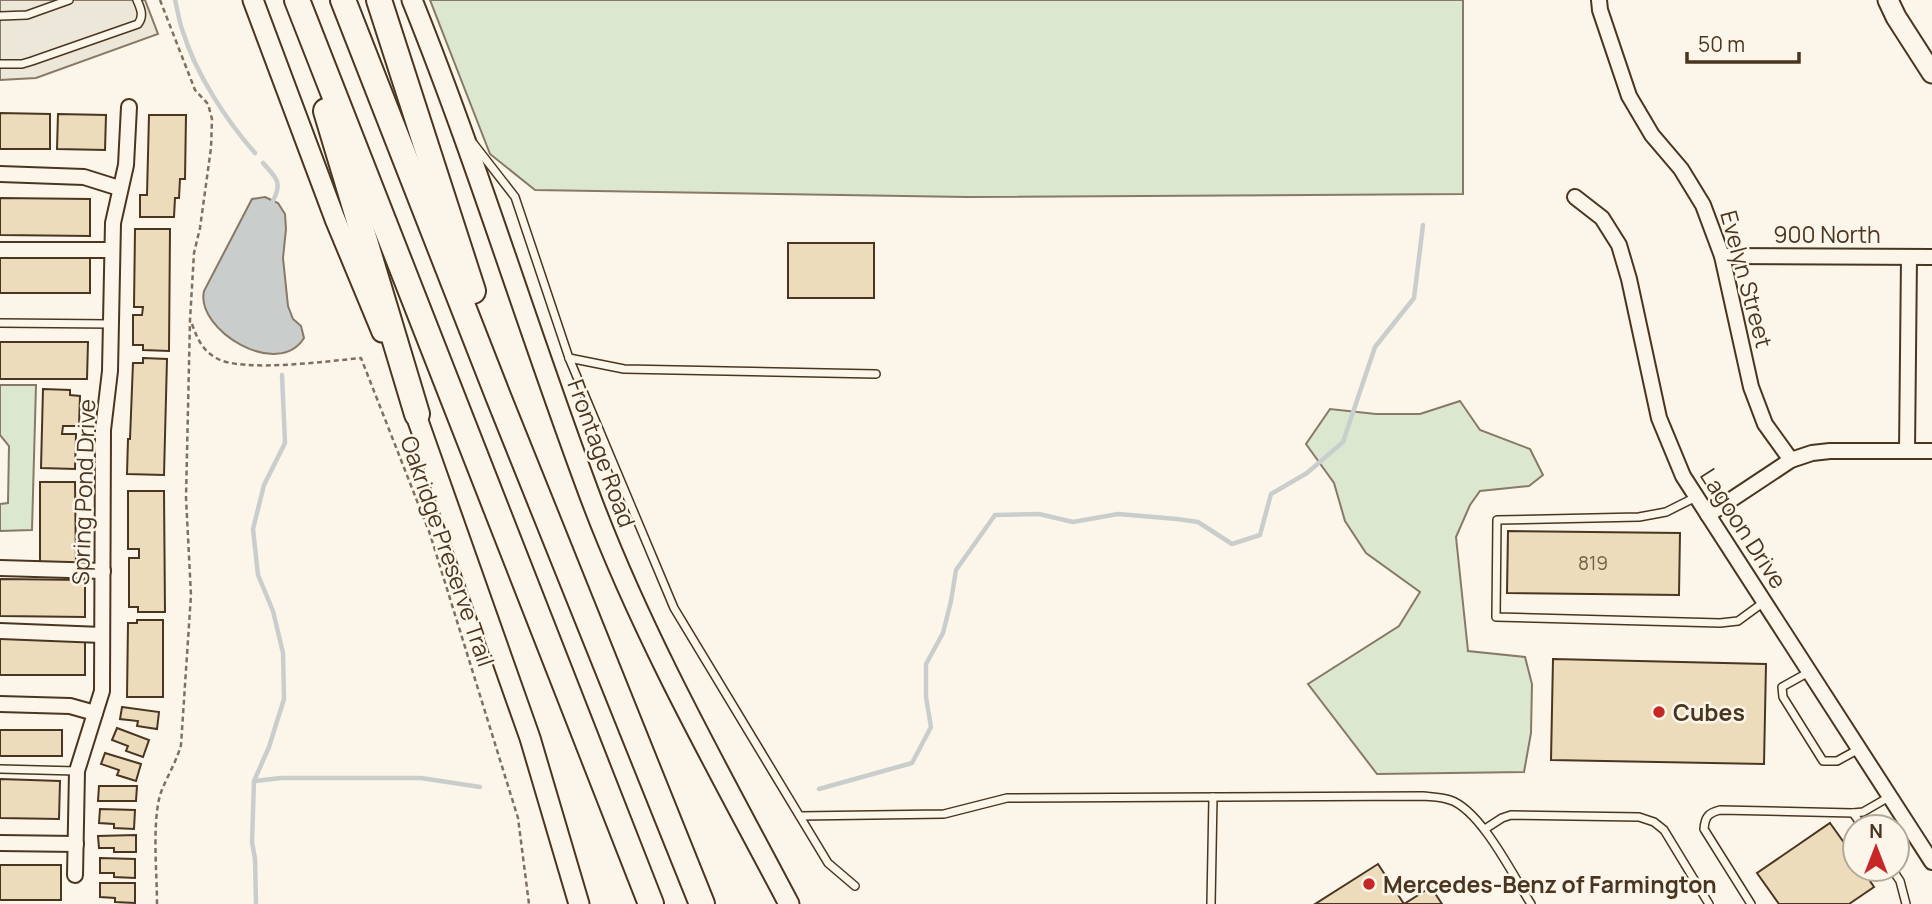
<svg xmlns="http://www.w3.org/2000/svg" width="1932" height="904" font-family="Manrope,sans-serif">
<rect width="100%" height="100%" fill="#fbf6e9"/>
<g fill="#dce7d0" stroke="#887966" stroke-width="2">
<path d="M430 0H1463V194L967 197 535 190 490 154Z"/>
<path d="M0 385H36L32 530 0 531V504L8 503 9 446 0 435Z"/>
<path d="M1460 401 1480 430 1530 449 1543 475 1529 486 1480 491 1470 505 1456 537 1468 651 1525 657 1532 684 1531 733 1524 772 1377 774 1308 684 1399 626 1420 592 1366 553 1345 521 1334 483 1306 444 1330 409 1376 414H1420Z"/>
</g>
<path fill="#ede7d9" stroke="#887966" stroke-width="2" d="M0 0H145L158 34 36 78 0 80Z"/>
<path fill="#c9cecd" stroke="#887966" stroke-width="2" d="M265 197 278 203 285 214 286 229 283 258 288 306 293 319 301 326 304 338C278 380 195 330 204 291L252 199Z"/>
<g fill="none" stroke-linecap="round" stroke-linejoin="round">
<g stroke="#c9cecd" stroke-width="4.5">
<path d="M175 0C178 11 179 22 183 32 196 74 226 120 255 153"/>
<path d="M263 163C276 178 283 181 273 201"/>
<path d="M255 781 281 778H421L480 787"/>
<path d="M819 789 912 763 931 727 926 697V664L943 633 951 601 956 570 995 515 1039 514 1073 522 1118 514 1177 519 1198 522 1232 544 1260 535 1271 494 1307 473 1343 442 1375 347 1414 298 1423 225"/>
<path d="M256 904 255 859 252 842 254 781 269 747 284 699 283 653 273 611 258 575 253 529 264 485 285 443 282 375"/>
</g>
</g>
<g fill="#ecdcbc" stroke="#4a3520" stroke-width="2">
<path d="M0 113 50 114V149H0Z"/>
<path d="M58 114 106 115 105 150 57 149Z"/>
<path d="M149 115H186L185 179H180L179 198H175L174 217H140V195H147Z"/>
<path d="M0 198 90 199V236L0 235Z"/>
<path d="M135 229H170L169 351 143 350V345H133V315H142L143 307H134Z"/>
<rect x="788" y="243" width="86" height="55"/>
<rect x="0" y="256" width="90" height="37"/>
<path d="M0 342H88L87 379H0Z"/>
<path d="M143 358 167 359 164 475 127 474 128 439H130L133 363H143Z"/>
<path d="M43 389 70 390V395L80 396 79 426H63L62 434H76L75 469 41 468Z"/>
<path d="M40 482H75L76 564H40Z"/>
<path d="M128 491H164L165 612H138V607H129V558H139V549H128Z"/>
<path d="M1508 531 1680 533 1679 595 1507 593Z"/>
<path d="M0 579 85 580V617L0 616Z"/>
<path d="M137 620H163V697H127L128 623H137Z"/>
<rect x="0" y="638" width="85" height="37"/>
<path d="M1553 659 1766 664 1764 764 1551 760Z"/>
<path d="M122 707 159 712 157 729 137 726 138 721 120 719Z"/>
<path d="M117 728 149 740 143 757 126 751 128 746 112 740Z"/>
<rect x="0" y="730" width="62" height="26"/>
<path d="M105 753 141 764 136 781 117 775 119 770 101 764Z"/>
<path d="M0 779 60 781 59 819 0 818Z"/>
<path d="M99 786H137L136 801H98Z"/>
<path d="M100 809 135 810 134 829 114 828V824L99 823Z"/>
<path d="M1830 823 1855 858V869H1862L1874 887 1849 904H1779L1757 873Z"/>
<path d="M136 835V852H114V848H99L98 836Z"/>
<path d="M100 858 135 859V878L114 877V873H100Z"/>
<path d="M1378 864 1404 904H1315Z"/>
<rect x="0" y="865" width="61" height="35"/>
<path d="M100 883H135V903L115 902V898L100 897Z"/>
<path d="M1431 887 1442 904H1404Z"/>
</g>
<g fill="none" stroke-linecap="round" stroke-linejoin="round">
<defs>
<g id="service">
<path d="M0 16 27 15 69 0"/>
<path d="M0 64H22L32 61 138 24C144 16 141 9 137 0"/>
<path d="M473 143 515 197 569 358 674 608 828 863 855 886"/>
<path d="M0 323 111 324"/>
<path d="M569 358 624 369 876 374"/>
<path d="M1696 497 1666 512 1639 517 1497 520 1496 617 1720 623 1738 621 1764 602"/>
<path d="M1809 672 1782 687 1783 697 1823 761H1837L1859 749"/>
<path d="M0 769 77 771"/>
<path d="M1853 813 1863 827"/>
<path d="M800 816 944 814 1007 798 1423 796C1432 797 1442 797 1450 800 1481 810 1514 877 1531 904"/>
<path d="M1485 829 1502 818 1511 815 1639 817 1654 822 1664 830 1709 904"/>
<path d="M1892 869 1900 881 1906 904"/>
<path d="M1211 904 1213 797"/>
<path d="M1751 904 1704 829C1705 817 1708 813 1720 810L1853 813 1863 812 1889 797"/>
</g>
<g id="minor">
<path d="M1599 0 1600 10 1629 96 1652 135 1681 169 1703 205 1722 256 1751 387 1765 424 1791 460"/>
<path d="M0 174 84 177 119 188"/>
<path d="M1575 197 1602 218 1619 245 1629 279 1659 418 1683 476 1932 862"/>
<path d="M0 250H112"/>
<path d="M1722 256 1932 257"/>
<path d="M1907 451 1909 257"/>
<path d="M1708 515 1791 460 1812 453 1830 451H1932"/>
<path d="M0 568 103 571"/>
<path d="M0 631 102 635"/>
<path d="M0 704 70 706 95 713"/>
<path d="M0 843 76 844"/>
<path d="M75 875 77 771 102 691 103 430 110 371 113 223 126 165 129 107"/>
</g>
<g id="secondary">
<path d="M253 0 335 219 382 332"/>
<path d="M412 0C479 166 530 337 593 504 646 643 720 773 789 904"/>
<path d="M1888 0 1896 17 1932 73"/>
<path d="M411 401 530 738 579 904"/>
</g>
<g id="motorway">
<path d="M297 0 651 904"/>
<path d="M343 0 498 396 702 904"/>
<path d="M379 0 473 291"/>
<path d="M326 111 417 414"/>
</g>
</defs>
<use href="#service" stroke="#4a3520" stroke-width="10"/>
<use href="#minor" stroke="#4a3520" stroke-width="18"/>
<use href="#secondary" stroke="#4a3520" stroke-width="23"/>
<use href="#motorway" stroke="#4a3520" stroke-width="28"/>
<g stroke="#7f6f5c" stroke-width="2.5" stroke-dasharray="5 3.5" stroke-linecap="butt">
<path d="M192 324C197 338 202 350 216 358 242 373 328 361 361 358L430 534 518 818 529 904"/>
<path d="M157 904C157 872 152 826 160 795 166 778 176 763 181 745L191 595 186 498 190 320 194 253 200 228 211 148 212 119 208 104 195 90 160 0"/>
</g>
<use href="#service" stroke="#fbf6e9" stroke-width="7"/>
<use href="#minor" stroke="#fbf6e9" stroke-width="14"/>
<use href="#secondary" stroke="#fbf6e9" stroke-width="19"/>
<use href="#motorway" stroke="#fbf6e9" stroke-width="24"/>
</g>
<g fill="#c62828" stroke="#fbf6e9" stroke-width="2.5">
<circle cx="1659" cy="712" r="7"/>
<circle cx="1369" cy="884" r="7"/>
</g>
<g text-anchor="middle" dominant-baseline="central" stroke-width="5" stroke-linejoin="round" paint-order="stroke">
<g font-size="19" fill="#725f47">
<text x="1593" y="563">819</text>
</g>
<g font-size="23" fill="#4a3520" stroke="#fbf6e9">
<text x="1827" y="234">900 North</text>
<text transform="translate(1747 279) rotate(75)">Evelyn Street</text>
<text transform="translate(602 453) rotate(70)">Frontage Road</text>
<text transform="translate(83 492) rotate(-88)">Spring Pond Drive</text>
<text transform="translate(1744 528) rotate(57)">Lagoon Drive</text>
<text transform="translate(448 551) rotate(71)">Oakridge Preserve Trail</text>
</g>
<g font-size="23" font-weight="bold" fill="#4a3520" stroke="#fbf6e9" text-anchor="start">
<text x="1673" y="712">Cubes</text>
<text x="1383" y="884">Mercedes-Benz of Farmington</text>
</g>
</g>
<g transform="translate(1876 848)"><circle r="33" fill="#fbf6e9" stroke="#b4a999" stroke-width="2"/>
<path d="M0-5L12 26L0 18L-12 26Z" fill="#c62828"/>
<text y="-10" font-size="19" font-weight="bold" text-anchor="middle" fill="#4a3520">N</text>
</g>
<path d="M1687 52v10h112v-10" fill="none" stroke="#4a3520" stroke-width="3.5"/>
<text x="1698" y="52" font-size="21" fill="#4a3520" stroke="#fbf6e9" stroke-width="5" paint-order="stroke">50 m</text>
</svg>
